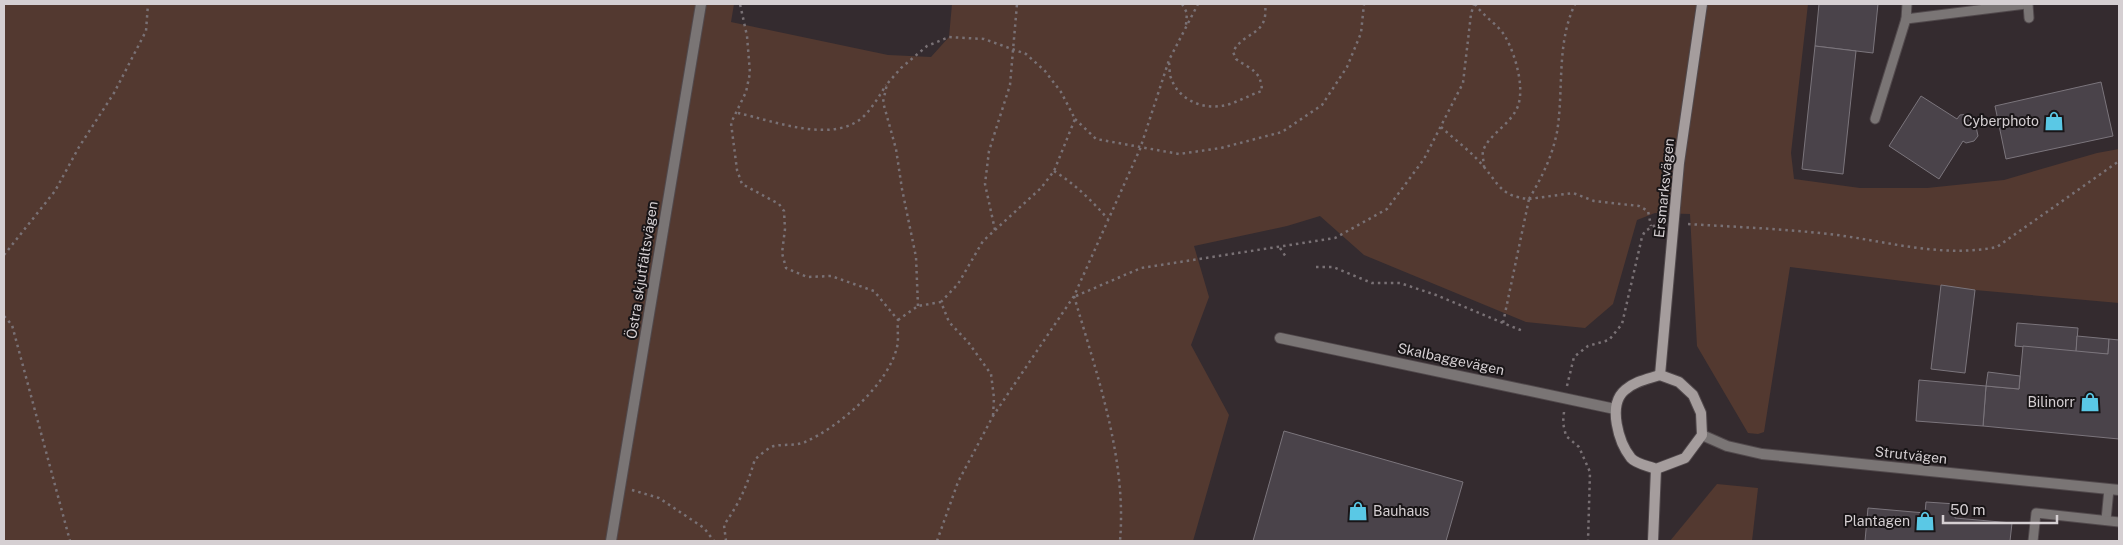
<svg xmlns="http://www.w3.org/2000/svg" width="2123" height="545" font-family="'Public Sans',sans-serif">
<rect width="100%" height="100%" fill="#342b2f"/>
<g fill="#533930">
<path d="M4 4H734L731 22 888 55 931 57 949 37 952 4H1808L1791 153 1794 179 1860 188H1927L2004 180 2097 153 2119 149V303L1975 290 1790 267 1764 432 1758 434 1748 433 1697 346 1690 214 1655 213 1637 220 1613 304 1585 328 1526 322 1364 255 1320 216 1287 226 1194 246 1209 297 1191 345 1229 415 1193 541H4Z"/>
<path d="M1717 484 1758 488 1752 541H1670Z"/>
</g>
<g fill="#4a434a" stroke="#7b757c">
<path d="M1819 4H1878L1873 53 1815 46Z"/>
<path d="M1815 46 1856 51 1843 174 1802 169Z"/>
<path d="M2101 82 2113 136 2006 159 1995 106Z"/>
<path d="M1921 96 1957 119 1960 115 1968 114 1974 117 1978 136 1974 141 1966 143 1963 141 1939 179 1889 146Z"/>
<path d="M1941 285 1975 290 1965 373 1931 369Z"/>
<path d="M2017 323 2078 328 2076 352 2015 346Z"/>
<path d="M2077 336 2109 339 2108 354 2076 352Z"/>
<path d="M2109 339 2119 340V439L1983 426 1986 386 2019 389 2023 346 2108 354Z"/>
<path d="M1988 372 2020 376 2019 389 1986 386Z"/>
<path d="M1919 380 1986 386 1983 426 1916 421Z"/>
<path d="M1284 431 1463 482 1446 541H1253Z"/>
<path d="M1926 502 1956 504 1955 518 2012 523 2010 541H1865L1868 508 1925 513Z"/>
</g>
<g fill="none" stroke-linecap="round" stroke-linejoin="round">
<defs>
<g id="service">
<path d="M1907 4 1906 19 2026 4"/>
<path d="M2028 4 2029 18"/>
<path d="M1875 119 1906 19"/>
<path d="M2106 520 2109 489"/>
<path d="M2033 541 2036 513 2119 522"/>
</g>
<g id="minor">
<path d="M1280 338 1615 409"/>
<path d="M1702 435 1727 446 1762 454 2119 490"/>
<path d="M611 541 701 4"/>
</g>
<g id="secondary">
<path d="M1660 375 1679 163 1702 4"/>
<path d="M1660 375 1679 382 1693 395 1701 413 1702 435 1685 458 1656 469C1649 466 1636 464 1631 458 1619 443 1607 405 1625 390 1635 381 1648 379 1660 375Z"/>
<path d="M1653 541 1656 469"/>
</g>
</defs>
<use href="#service" stroke="#51494c" stroke-width="11"/>
<use href="#minor" stroke="#51494c" stroke-width="12"/>
<use href="#secondary" stroke="#51494c" stroke-width="12"/>
<g stroke="#797175" stroke-width="2.5" stroke-dasharray="2.5 4" stroke-linecap="butt">
<path d="M1182 4 1187 13 1186 25"/>
<path d="M1475 4C1484 17 1500 26 1506 38 1516 56 1527 94 1515 112 1507 126 1488 136 1483 151 1482 156 1484 162 1484 167"/>
<path d="M1169 63C1170 67 1169 74 1171 78 1178 99 1201 109 1221 106 1235 104 1249 95 1262 91 1261 70 1251 70 1236 59L1233 52C1244 30 1269 37 1265 4"/>
<path d="M738 113C774 121 837 146 866 114 874 105 880 95 886 85"/>
<path d="M1075 119 1096 139 1179 154 1221 148 1282 132 1322 105 1347 67 1361 33 1364 4"/>
<path d="M1441 127C1455 140 1472 152 1484 167 1500 186 1501 196 1529 199L1503 323 1523 331"/>
<path d="M1054 171C1075 184 1092 201 1108 219"/>
<path d="M1529 199C1542 177 1552 157 1557 132 1564 90 1556 44 1575 4"/>
<path d="M1529 199 1573 193 1594 201 1639 206 1648 211 1651 226"/>
<path d="M1688 224C1738 227 1787 229 1837 235 1890 242 1943 258 1997 247L2119 161"/>
<path d="M995 230 985 184 989 151 1010 85 1017 4"/>
<path d="M1280 248 1286 257"/>
<path d="M4 255 55 191 79 147 114 93 146 31 148 4"/>
<path d="M1316 267H1333L1372 283H1400L1436 295 1503 323"/>
<path d="M1074 296C1097 375 1127 459 1120 541"/>
<path d="M1076 296 1141 268 1335 238 1387 209 1424 159 1463 83 1471 14 1474 4"/>
<path d="M918 306 916 257 902 189 896 149 883 102 887 84 901 68 927 46 949 37 984 39 1026 54 1045 71 1061 92 1075 119 1054 171 1041 188 983 241 958 284 941 302 949 322 968 342 991 374 994 398 993 416"/>
<path d="M4 316 12 325 70 541"/>
<path d="M898 320 918 306 941 302"/>
<path d="M1567 386 1574 357 1588 346 1609 340 1622 324 1642 237 1645 231 1659 223"/>
<path d="M1564 412 1563 423 1566 436 1579 447 1590 472 1588 541"/>
<path d="M632 490 659 498 704 528 714 541"/>
<path d="M726 541 724 525C740 502 747 486 755 459 761 455 767 448 774 446 784 444 795 446 805 442 839 427 888 385 897 347 899 339 897 329 898 320L874 291 831 276 807 277 786 268 782 253 785 229 784 211 779 204 742 184 737 170 731 123 746 92 750 73 747 36 740 4"/>
<path d="M937 541 958 482 993 416 1074 296 1140 149 1169 60 1198 4"/>
</g>
<use href="#service" stroke="#7a7575" stroke-width="9"/>
<use href="#minor" stroke="#7a7575" stroke-width="10"/>
<use href="#secondary" stroke="#a59d9d" stroke-width="10"/>
</g>
<defs>
<symbol id="shop-bare" viewBox="-9 -9 18 18"><path d="M-5-2.5h2.3a2.7 3.5 0 0 1 5.4 0H5L5.5 6h-11ZM-1.5-2.5h3a1.5 2.3 0 0 0-3 0Z" fill="#5ac8e5" stroke="#191517" stroke-width="2.5" paint-order="stroke"/></symbol>
</defs>
<g fill-rule="evenodd">
<use href="#shop-bare" x="2040" y="107" width="28" height="28"/>
<use href="#shop-bare" x="2076" y="388" width="28" height="28"/>
<use href="#shop-bare" x="1344" y="497" width="28" height="28"/>
<use href="#shop-bare" x="1911" y="507" width="28" height="28"/>
</g>
<g text-anchor="middle" dominant-baseline="central" stroke-width="4" stroke-linejoin="round" paint-order="stroke">
<g font-size="14" fill="#d5cfd2" stroke="#191517" text-anchor="end">
<text x="2039" y="121">Cyberphoto</text>
<text x="2075" y="402">Bilinorr</text>
<text x="1373" y="511" text-anchor="start">Bauhaus</text>
<text x="1910" y="521">Plantagen</text>
</g>
<g font-size="14" fill="#d5cfd2" stroke="#191517">
<text transform="translate(1664 188) rotate(-84)">Ersmarksvägen</text>
<text transform="translate(642 270) rotate(-81)">Östra skjutfältsvägen</text>
<text transform="translate(1451 359) rotate(12)">Skalbaggevägen</text>
<text transform="translate(1911 455) rotate(6)">Strutvägen</text>
</g>
</g>
<rect width="2123" height="545" fill="none" stroke="#d5cfd2" stroke-width="10"/>
<path d="M1943 515v8h114v-8" fill="none" stroke="#d5cfd2" stroke-width="2.5"/>
<text x="1950" y="515" font-size="15" fill="#d5cfd2" stroke="#191517" stroke-width="4" paint-order="stroke">50 m</text>
</svg>
